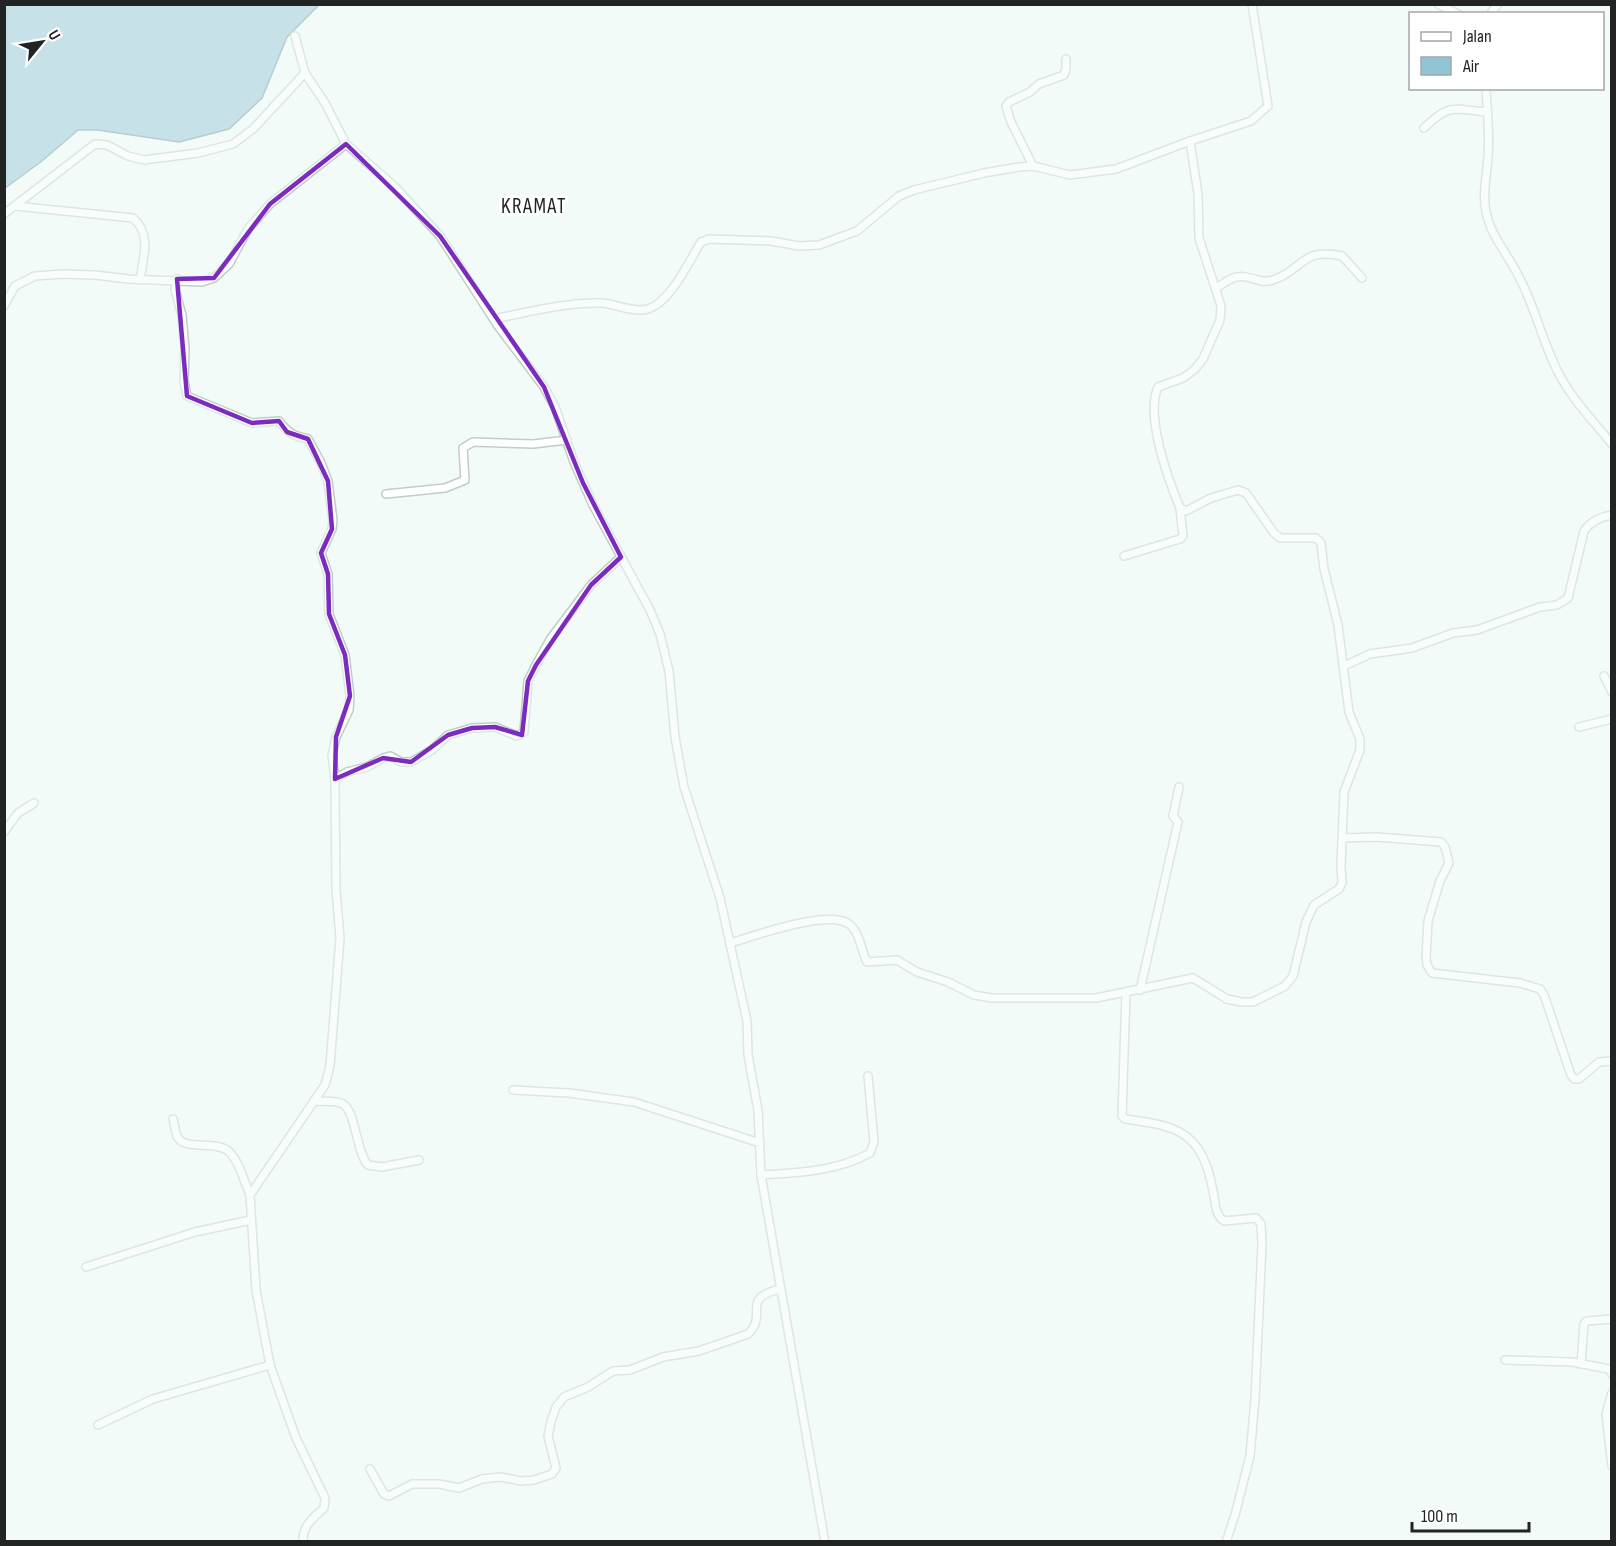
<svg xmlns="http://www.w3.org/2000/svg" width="1616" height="1546" font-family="'Sofia Sans Condensed',sans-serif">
<rect width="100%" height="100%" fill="#f2fbf8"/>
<path fill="#91c4d5" stroke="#6f94a0" stroke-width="1.5" d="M5 4H319V5L287 37 262 98 229 129 179 142 98 130H78L42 161 5 188Z"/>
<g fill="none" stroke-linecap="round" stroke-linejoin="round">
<defs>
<g id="street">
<path d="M1438 4 1458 14"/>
<path d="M1490 14 1498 4"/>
<path d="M295 36 305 73 325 103 346 144 395 187 440 236 498 326 544 387 555 407 574 462 593 505 650 610 660 634 669 671 675 737 684 787 720 898 747 1021 748 1055 758 1110 761 1175 825 1542"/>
<path d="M1486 88C1487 111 1490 135 1488 157 1487 175 1482 194 1486 212 1491 237 1508 254 1519 277 1535 307 1542 340 1557 370 1570 397 1593 421 1612 444"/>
<path d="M1424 128C1450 103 1452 109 1487 112"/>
<path d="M1033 166 1011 122 1006 106 1009 102 1030 92 1039 84 1064 75 1066 69V59"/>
<path d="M15 206 133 218C152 234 143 258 140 280"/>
<path d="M4 214 95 144 107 145 128 156 144 160 198 153 233 144 253 129 305 73"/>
<path d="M177 279 175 290 182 315 185 349 184 381 187 396 252 423 279 421C288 433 294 436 308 439L321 463 328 481 333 520 332 529 321 553 328 574 329 614 345 655 350 696 349 710 336 737 332 755 335 779 336 890 340 938 330 1066 325 1085 250 1195 256 1290 270 1365 296 1438 325 1498 324 1508C313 1518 302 1526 303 1542"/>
<path d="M1216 288C1222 285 1229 278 1237 277 1250 274 1260 285 1273 280 1304 270 1300 247 1342 256L1362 278"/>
<path d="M4 306 15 286 35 276 63 274 95 275 128 279 202 282 214 278 229 264 248 229 270 204 346 144"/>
<path d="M494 319C529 312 566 302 602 303 616 304 634 313 648 309 671 302 689 261 701 242L709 239 771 241 799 246 819 245 857 231 899 196 914 190 984 173 1019 167 1033 166 1070 175 1116 169 1190 141 1251 121 1268 106 1252 4"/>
<path d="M386 494 445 488 465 480 463 448 473 442 533 444 567 440"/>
<path d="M1124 556 1180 539 1183 536 1180 508"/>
<path d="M1344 666 1370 654 1412 648 1453 633 1477 630 1540 607 1557 605 1568 598 1584 531C1591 521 1600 517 1612 515"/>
<path d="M1604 676 1612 692"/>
<path d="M1579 727 1612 719"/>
<path d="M335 779 347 772 367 767 383 758 390 756 401 762H411L432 750 448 735 472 728 495 727 517 736 524 732 528 681 536 665 551 638 591 585 621 557"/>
<path d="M4 832 18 813 34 803"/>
<path d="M1343 838 1376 837 1441 842 1445 847 1449 863 1440 881 1428 921 1426 958 1427 965 1432 973 1520 983 1540 989 1544 995 1571 1075 1574 1079H1579L1599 1062 1612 1061"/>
<path d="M730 943C754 936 828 909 849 924 860 932 861 951 867 962L897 960 917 972 948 982 974 995 992 998H1096L1193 978 1227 999 1241 1002H1253L1285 986 1293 976 1306 922 1314 905 1339 889 1342 883 1341 866 1344 792 1360 750V739L1349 712 1338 625 1324 569 1321 543 1316 538H1280L1274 533 1246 493 1238 490 1211 498 1186 511 1180 508C1168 479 1145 416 1158 387L1183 378 1194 370 1203 359 1220 320 1221 306 1199 238 1198 194 1190 141"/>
<path d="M1140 990 1178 822 1173 816 1179 787"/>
<path d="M1126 993 1122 1116 1125 1119C1179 1126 1202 1132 1213 1191 1216 1202 1214 1214 1224 1221L1256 1218 1261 1224 1262 1244 1255 1399 1250 1456 1235 1515 1226 1542"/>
<path d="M513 1090 569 1093 634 1102 760 1143"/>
<path d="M314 1101C322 1102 336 1100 343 1104 356 1112 356 1152 368 1165L382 1167 419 1160"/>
<path d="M173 1119C175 1125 175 1133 178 1138 186 1150 214 1141 227 1150 239 1159 244 1182 250 1195"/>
<path d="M761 1175C798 1173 838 1171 870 1153L874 1142 868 1076"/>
<path d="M86 1267 195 1232 251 1220"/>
<path d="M1505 1360 1572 1362 1609 1369 1612 1374"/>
<path d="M1581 1364 1584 1324 1587 1321 1612 1319"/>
<path d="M1612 1393 1606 1414 1612 1466"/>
<path d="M98 1425 153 1399 270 1365"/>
<path d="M370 1469 384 1494 389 1496 412 1484H439L459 1488 482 1479 501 1477 521 1481 534 1480 552 1474 556 1468 548 1436 551 1422 556 1407 564 1397 588 1387 613 1371 630 1370 663 1357 699 1351 748 1334C769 1314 739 1299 780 1289"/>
</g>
</defs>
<use href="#street" stroke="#c3ccc8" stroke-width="10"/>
<use href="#street" stroke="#fff" stroke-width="7"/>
</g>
<path d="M0 0H1616V1546H0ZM346 144 440 236 544 387 583 483 621 557 591 585 536 665 528 681 522 735 495 727 472 728 448 735 411 762 383 758 335 779 336 737 350 696 345 655 329 614 328 574 321 553 332 529 328 481 308 439 287 432 279 421 252 423 187 396 177 279 214 278 270 204Z" fill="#f2fbf8" fill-opacity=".55" fill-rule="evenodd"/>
<path fill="none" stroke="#7b2cbf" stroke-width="4.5" stroke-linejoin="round" d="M346 144 440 236 544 387 583 483 621 557 591 585 536 665 528 681 522 735 495 727 472 728 448 735 411 762 383 758 335 779 336 737 350 696 345 655 329 614 328 574 321 553 332 529 328 481 308 439 287 432 279 421 252 423 187 396 177 279 214 278 270 204Z"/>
<g text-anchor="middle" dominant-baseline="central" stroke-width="6" stroke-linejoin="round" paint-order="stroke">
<g font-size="21" letter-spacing="1.5" fill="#212423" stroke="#fff">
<text x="534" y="206">KRAMAT</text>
</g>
</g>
<rect width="1616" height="1546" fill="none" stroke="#212423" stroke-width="12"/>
<rect x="1409" y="12" width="195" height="78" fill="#ffffff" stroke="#a6a7a7" stroke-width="1.5"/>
<rect x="1421" y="32" width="30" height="9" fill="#ffffff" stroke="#a6a7a7" stroke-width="1.5"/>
<text x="1463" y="42" font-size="18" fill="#212423">Jalan</text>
<rect x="1421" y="57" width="30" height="18" fill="#91c4d5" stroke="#a6a7a7" stroke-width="1.5"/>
<text x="1463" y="72" font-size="18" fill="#212423">Air</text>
<g transform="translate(42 42) rotate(60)" stroke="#ffffff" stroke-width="4.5" paint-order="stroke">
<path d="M0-4.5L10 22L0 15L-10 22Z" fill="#212423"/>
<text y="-9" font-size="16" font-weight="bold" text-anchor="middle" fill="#212423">U</text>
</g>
<path d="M1412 1522v9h117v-9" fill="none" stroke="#212423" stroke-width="3"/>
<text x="1421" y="1522" font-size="18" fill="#212423" stroke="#ffffff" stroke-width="4.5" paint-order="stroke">100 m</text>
</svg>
